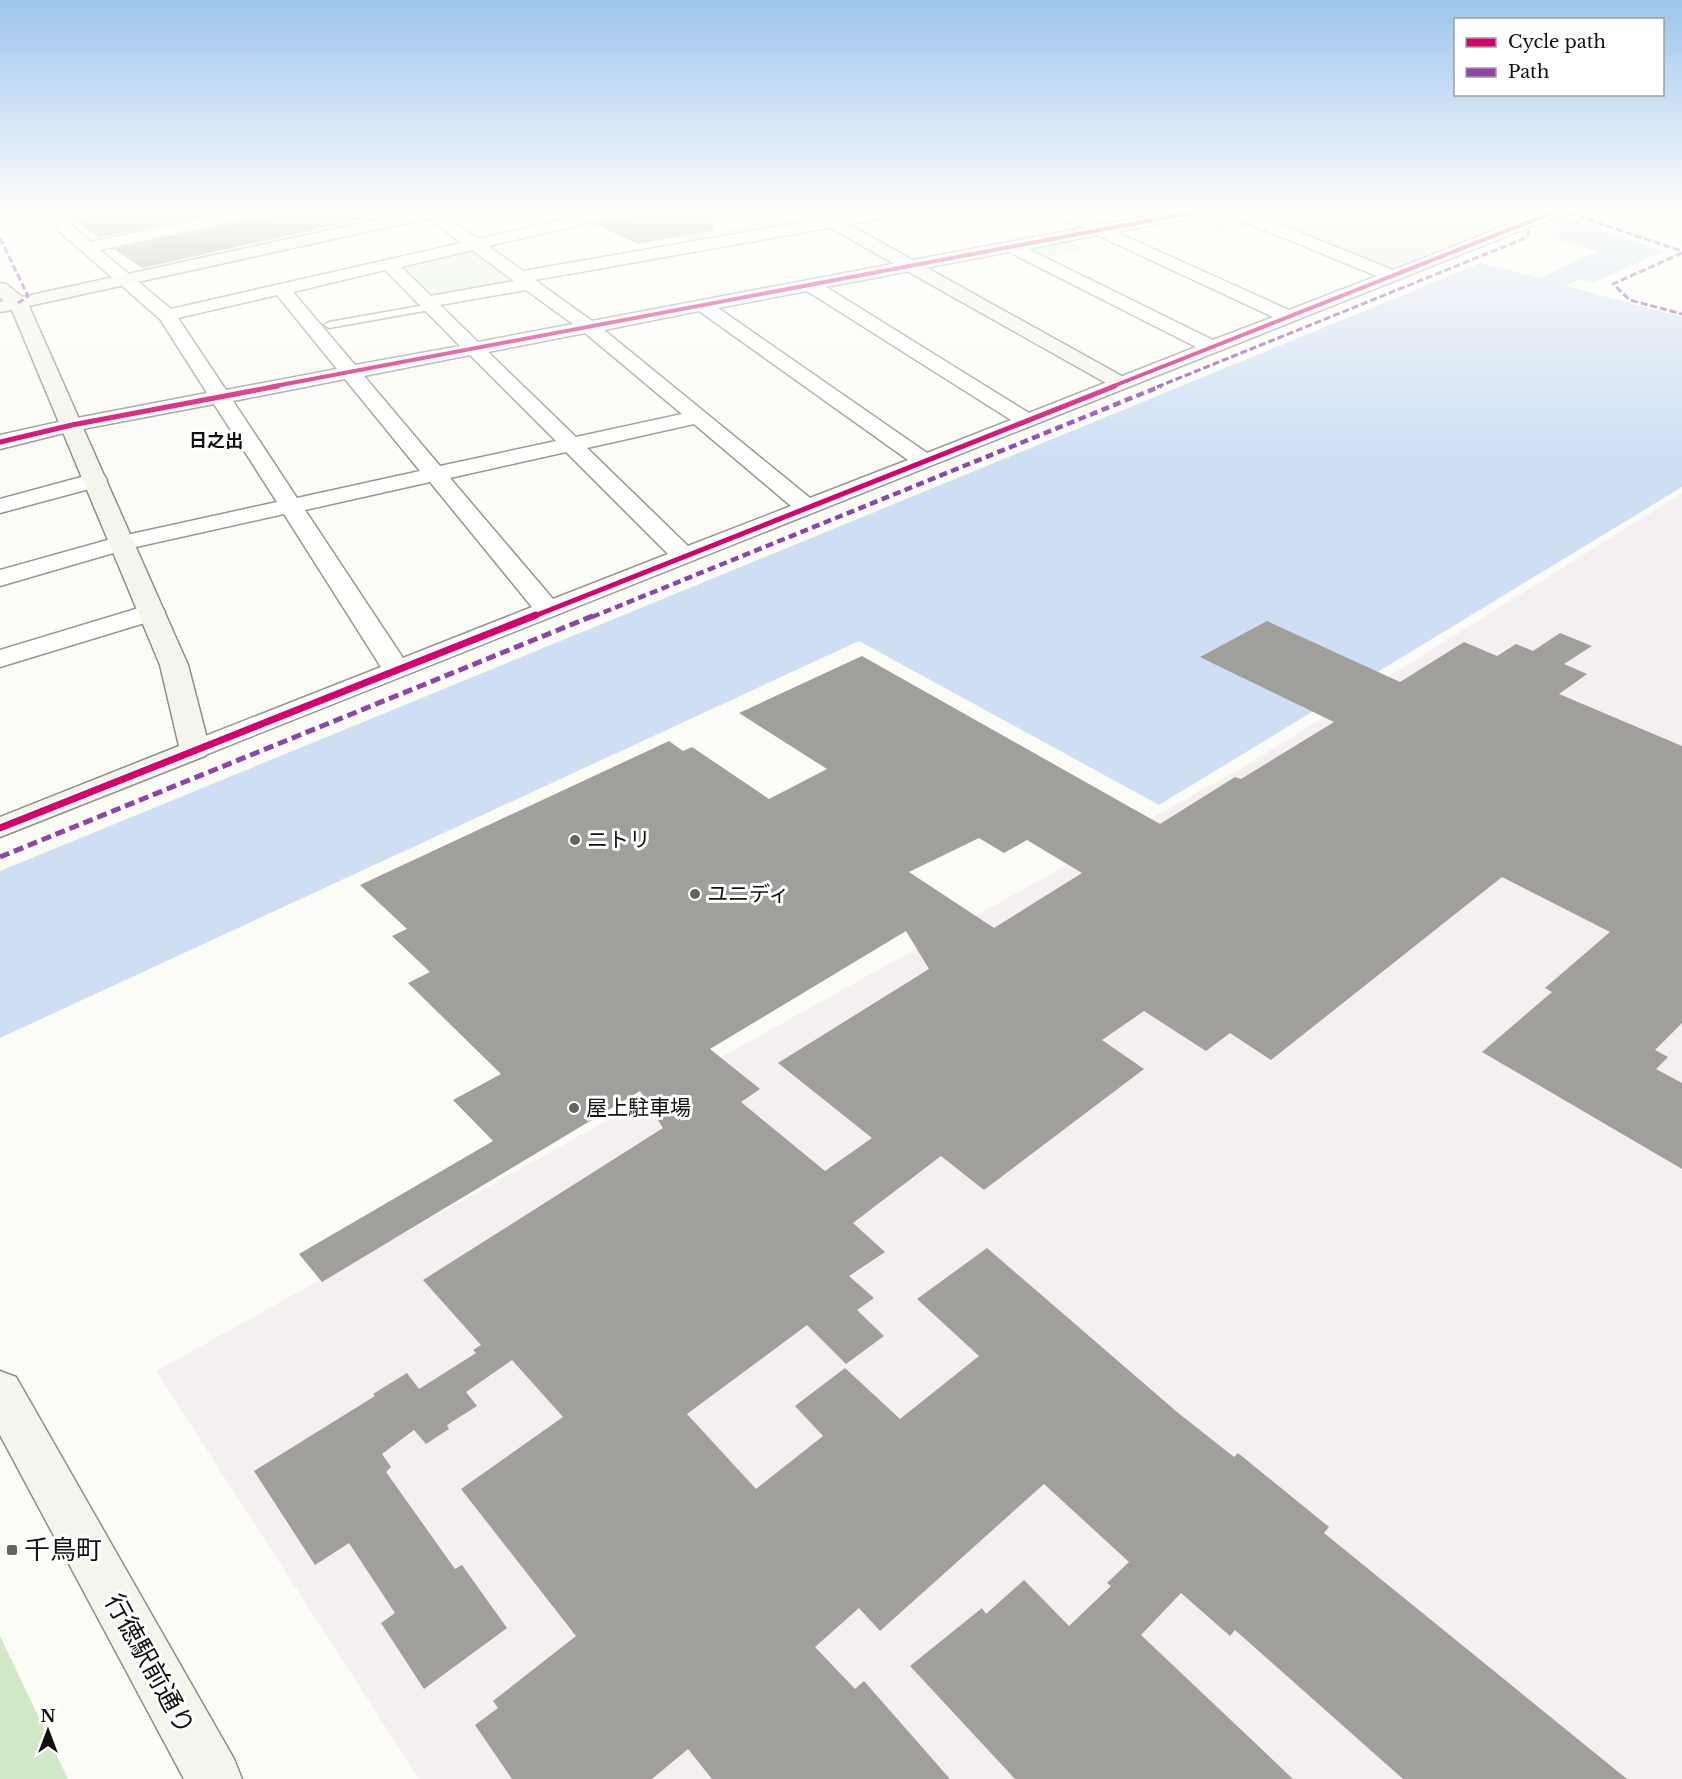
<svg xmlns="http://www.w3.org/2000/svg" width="1682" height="1779" font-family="'Libre Baskerville','Noto Sans JP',serif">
<rect width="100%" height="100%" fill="#fcfcf6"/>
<path fill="#f4eff1" d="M1682 493V1779H419L156 1371 1247 765Z"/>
<g fill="#e1f1d7">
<path d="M1235 208H1493L1514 214 1519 218 1391 268H1382Z"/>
<path d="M1217 211 1258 225 1219 233 1181 217Z"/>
<path d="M809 215 818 220 692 244 682 237Z"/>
<path d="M1063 239 1087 250 1042 258 1022 248Z"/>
<path d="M473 249 519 282 432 298 399 266Z"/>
</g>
<path fill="#d1e8c6" d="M0 1636 68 1779H0Z"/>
<path fill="#cedff4" d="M1559 215 1664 251 1594 282 1579 279 1566 286 1682 317V487L1159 805 859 641 0 1038V871L1481 263 1539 278 1598 251 1547 238 1565 226 1546 220Z"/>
<g fill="#a09f9b" fill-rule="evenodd">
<path d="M108 208H240L98 238 96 237H99L73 220 105 213Z"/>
<path d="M285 208H362L363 219 142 268 114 249 275 215Z"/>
<path d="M644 208H712L714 230 638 244 594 224 640 213Z"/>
<path d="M1267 621 1400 682 1464 642 1497 656 1516 644 1533 651 1560 633 1592 646 1564 664 1587 674 1559 694 1682 746V1023L1655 1050 1668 1057 1656 1069 1682 1083V1169L1482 1052 1552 992 1545 988 1610 932 1502 877 1271 1060 1230 1033 1206 1051 1144 1011 1102 1040 1144 1069 984 1190 941 1156 853 1223 885 1252 849 1276 874 1298 857 1310 884 1336 846 1364 807 1325 687 1414 756 1489 823 1436 795 1406 845 1368 900 1419 979 1356 917 1299 987 1248 1177 1412 1234 1457 1238 1453 1329 1527 1324 1533 1627 1779H1403L1235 1630 1230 1636 1181 1593 1141 1635 1293 1779H1015L910 1666 982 1608 986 1614 1024 1580 1069 1626 1111 1586 1107 1583 1129 1562 1044 1484 880 1631 859 1608 815 1647 855 1689 864 1681 950 1779H712L688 1749 652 1779H512L475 1725 498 1708 493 1701 576 1636 461 1489 563 1417 512 1360 466 1392 477 1406 447 1425 449 1429 426 1444 414 1430 382 1454 391 1467 386 1472 455 1569 462 1565 507 1628 424 1689 381 1623 395 1613 349 1543 315 1565 254 1471 375 1396 373 1394 407 1373 419 1389 476 1353 473 1350 481 1345 423 1280 663 1128 640 1091 322 1282 299 1254 493 1141 453 1100 501 1074 408 983 430 972 392 936 407 929 360 885 669 741 683 751 692 747 769 799 827 769 739 713 862 656 1160 824 1235 777 1241 779 1334 722 1200 657ZM979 838 1004 853 1027 840 1082 873 994 928 909 872ZM906 931 929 969 778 1063 872 1138 825 1171 741 1102 760 1089 710 1049Z"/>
</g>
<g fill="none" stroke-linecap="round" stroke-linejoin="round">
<defs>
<path id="lane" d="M431 304 435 305V309L329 328 324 325 329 322Z"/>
<g id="street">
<path d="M47 208H63L64 210 106 208 104 211 69 219 73 226 91 242 252 208H283L275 213 100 250 171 309 461 243 416 208H434L478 239 613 208H642L640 211 488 246 523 271 885 208H921L913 213 535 280 592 321 1082 228 1045 211 1043 208H1064L1101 225 1190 208H1239L1393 270 1550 208H1572L1570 211 195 759 185 756 180 750 185 744 381 667 284 514 127 549 0 586V570L122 536 277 502 214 404 72 431 0 449V435L72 419 207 393 160 319 60 232ZM1220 212 1377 276 1289 310 1116 232ZM1097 235 1273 317 1213 340 1028 249ZM472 250 514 281 431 296 401 267ZM1009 252 1196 347 1029 413 826 287ZM385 270 460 346 355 365 293 292ZM526 290 573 324 478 342 440 305ZM807 291 1011 420 927 453 718 308ZM277 295 337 369 226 390 178 318ZM699 311 908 460 810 498 604 330ZM585 333 682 414 576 437 488 352ZM470 355 556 441 440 466 364 376ZM345 379 420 471 297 498 233 401ZM694 424 791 506 688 546 587 448ZM566 452 668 554 553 599 450 478ZM430 482 532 607 403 658 305 510Z"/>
<path d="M96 473 104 475 107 480 104 485 0 513V499Z"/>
<path d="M152 604 161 606 165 612 161 618 0 667V650Z"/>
</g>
<g id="secondary">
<path d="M430 208H460L452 213 29 306 188 665 210 750 205 756 0 837V817L179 746 160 665 12 310 0 312V302L4 301 0 297V283L6 284 22 297Z"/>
<path d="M795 208H816L857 229 1127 379 1130 383 1127 387H1113Z"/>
<path d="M1664 208H1682V216L1666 211Z"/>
<path d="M0 1371 16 1377 234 1759 242 1779H184L0 1435Z"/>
</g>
</defs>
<use href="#lane" stroke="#969694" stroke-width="3"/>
<use href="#street" stroke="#969694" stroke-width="3"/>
<use href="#secondary" stroke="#8d8d8a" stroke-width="3"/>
<use href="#lane" fill="#fffffe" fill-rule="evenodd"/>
<use href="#street" fill="#fffffe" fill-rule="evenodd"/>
<use href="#secondary" fill="#f4f5eb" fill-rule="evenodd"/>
<g stroke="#8e44ad" stroke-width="3" stroke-dasharray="7 3" stroke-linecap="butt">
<path d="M1559 210 1682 251"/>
<path d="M0 238 28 296 18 303"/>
<path d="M1682 253 1613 284 1630 300 1682 314"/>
<path d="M1157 387 1523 239 1529 233 1524 223"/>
</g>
<path stroke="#8e44ad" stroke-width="4.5" stroke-dasharray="8 4.5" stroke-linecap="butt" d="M592 617 1161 386"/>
<path stroke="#8e44ad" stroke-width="5" stroke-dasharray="10 5" stroke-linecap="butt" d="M0 857 595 615"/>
<defs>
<g id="cycleway-far2">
<path d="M270 387 1216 208"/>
<path d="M1111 387 1564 208"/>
</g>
<g id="cycleway-far1">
<path d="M0 442 72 425 278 386"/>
<path d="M532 617 1115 386"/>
</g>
<path id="cycleway" d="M0 828 536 615"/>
</defs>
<use href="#cycleway-far2" stroke="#fff" stroke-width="6"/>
<use href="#cycleway-far1" stroke="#fff" stroke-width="8"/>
<use href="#cycleway" stroke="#fff" stroke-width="10"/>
<use href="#cycleway-far2" stroke="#d6006c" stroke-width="4"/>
<use href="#cycleway-far1" stroke="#d6006c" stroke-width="5"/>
<use href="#cycleway" stroke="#d6006c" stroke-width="7"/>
</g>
<linearGradient id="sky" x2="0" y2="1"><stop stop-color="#9dc5ed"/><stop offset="0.46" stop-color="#fefefb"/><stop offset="1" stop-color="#fefefb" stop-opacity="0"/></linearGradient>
<rect width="1682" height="457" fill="url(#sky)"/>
<g fill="#636360" stroke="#fff" stroke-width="2">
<circle cx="575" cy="840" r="6"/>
<circle cx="695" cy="894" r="6"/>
<circle cx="574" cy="1108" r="6"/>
<rect x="6" y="1544" width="12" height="12" rx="3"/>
</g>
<g text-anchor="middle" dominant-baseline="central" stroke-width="6" stroke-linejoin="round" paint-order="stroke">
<g font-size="18" font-weight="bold" fill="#101010" stroke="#fff">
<text x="216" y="441">日之出</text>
</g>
<g font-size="21" fill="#101010" stroke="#fff" text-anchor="start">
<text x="587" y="840">ニトリ</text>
<text x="707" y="894">ユニディ</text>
<text x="586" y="1108">屋上駐車場</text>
</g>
<g font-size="26" fill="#101010" stroke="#fff" text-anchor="start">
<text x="24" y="1550">千鳥町</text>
</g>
<g font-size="26" fill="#101010" stroke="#fff">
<text transform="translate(150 1664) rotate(61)">行徳駅前通り</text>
</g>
</g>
<rect x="1454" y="18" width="210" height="78" fill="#ffffff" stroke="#9f9f9f" stroke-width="1.5"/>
<rect x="1466" y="38" width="30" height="9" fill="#d6006c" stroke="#9f9f9f" stroke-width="1.5"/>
<text x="1508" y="48" font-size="18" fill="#101010">Cycle path</text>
<rect x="1466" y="68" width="30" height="9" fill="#8e44ad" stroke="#9f9f9f" stroke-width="1.5"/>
<text x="1508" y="78" font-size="18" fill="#101010">Path</text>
<g transform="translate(48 1731)" stroke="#ffffff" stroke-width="4.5" paint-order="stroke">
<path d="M0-4.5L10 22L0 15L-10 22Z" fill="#101010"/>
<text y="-9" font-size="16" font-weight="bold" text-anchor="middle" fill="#101010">N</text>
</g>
</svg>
